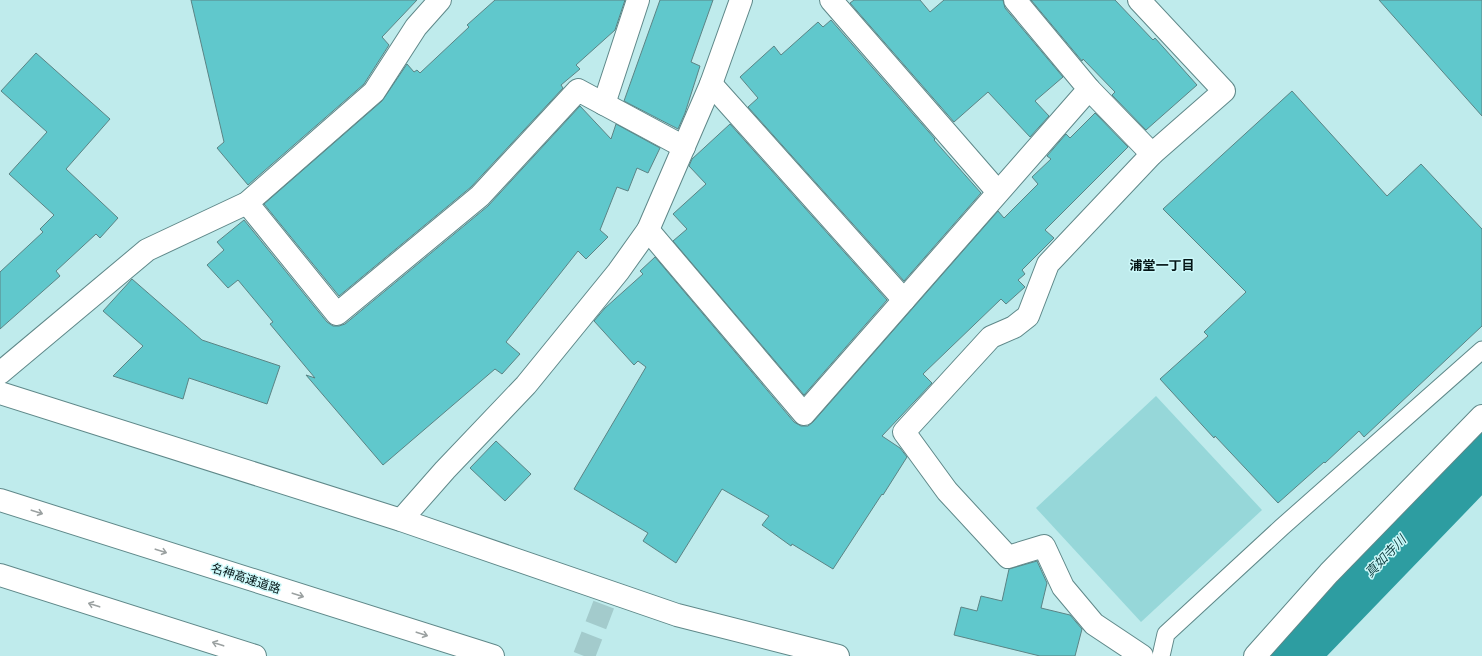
<svg xmlns="http://www.w3.org/2000/svg" width="1482" height="656" font-family="'Noto Sans','Noto Sans JP',sans-serif">
<rect width="100%" height="100%" fill="#bfebec"/>
<path fill="#96d7d9" d="M1156 396 1262 510 1141 622 1036 508Z"/>
<g fill="none" stroke-linecap="round" stroke-linejoin="round">
<path stroke="#2d9da1" stroke-width="56" d="M1288 656 1482 455"/>
</g>
<g fill="#60c8cc" stroke="#5b8485">
<path d="M191 0H417L382 37 389 45 364 84 248 185 217 148 224 142Z"/>
<path d="M495 0H625L615 30 576 65 580 69 561 85 563 88 471 187 339 296 264 204 382 101 407 64 414 72 417 70 420 73 469 27 467 25Z"/>
<path d="M660 0H713L691 62 700 66 685 113 678 129 624 101Z"/>
<path d="M854 0H920L930 12 944 0H1003L1005 8 1063 77 1035 101 1049 116 1030 137 988 92 954 122 850 3Z"/>
<path d="M1031 0H1115L1153 40 1155 38 1197 85 1146 130 1112 95 1115 92 1083 59 1082 61Z"/>
<path d="M1379 0H1482V116Z"/>
<path d="M831 20 935 139 934 140 981 193 904 281 748 107 758 98 740 77 774 46 781 55 818 22 823 27Z"/>
<path d="M36 53 110 119 66 169 118 218 100 238 96 234 56 271 60 276 0 329V272L43 232 40 229 54 215 9 174 47 132 1 91Z"/>
<path d="M1292 91 1387 196 1421 164 1482 229V326L1364 437 1359 431 1325 463 1324 462 1278 503 1215 436 1214 438 1160 379 1208 336 1204 332 1246 292 1163 209Z"/>
<path d="M580 106 611 139 616 124 660 148 648 173 637 168 628 191 617 187 600 230 608 237 586 259 578 251 506 342 520 354 502 374 495 369 383 465 306 375 315 378 270 324 273 322 238 280 228 288 207 265 224 250 217 242 244 220 327 322 333 326H339L345 324 488 206Z"/>
<path d="M1095 113 1128 147 1045 230 1054 238 1022 270 1025 274 1018 280 1025 287 1006 304 1001 299 923 374 932 383 882 436 900 448 907 457 883 495 882 494 833 569 792 544 791 546 762 525 769 516 722 489 676 563 643 541 648 533 574 489 646 367 638 361 634 365 594 321 605 308 643 274 640 271 655 257 794 422 801 426H808L813 422 998 211 1004 218 1038 184 1032 177 1051 159 1047 156 1066 134 1070 138Z"/>
<path d="M730 124 887 300 804 395 673 241 687 229 673 214 706 184 689 166 692 159Z"/>
<path d="M132 279 202 340 280 366 267 404 189 378 183 399 113 376 143 346 103 311Z"/>
<path d="M496 441 531 474 505 501 470 468Z"/>
<path d="M1037 561 1047 583 1041 608 1070 615 1082 629 1075 656H1040L954 635 961 607 977 611 981 596 1002 601 1009 569Z"/>
</g>
<g fill="none" stroke-linecap="round" stroke-linejoin="round">
<path stroke="#a3cbcc" stroke-width="22" stroke-dasharray="22 11" stroke-linecap="butt" d="M584 656 609 591"/>
<defs>
<path id="lane" d="M1161 656 1166 634 1282 527 1482 350"/>
<g id="street">
<path d="M831 0 998 192"/>
<path d="M1139 0 1224 91 1152 154 1048 264 1028 316 1014 327 991 337 904 432 947 491 1008 557 1044 546 1063 587 1094 624 1142 656"/>
<path d="M711 84 904 300"/>
<path d="M1089 89 1152 154"/>
<path d="M604 104 638 0"/>
<path d="M247 203 337 314 480 196 578 90 684 147"/>
<path d="M648 230 804 414 1089 89 1015 0"/>
<path d="M0 373 147 250 247 203 374 92 416 27 440 0"/>
<path d="M401 520 445 470 526 385 618 272 648 230 711 84 741 0"/>
<path d="M1255 656 1329 573 1482 416"/>
</g>
<path id="secondary" d="M0 393 401 520 677 615 838 656"/>
<g id="highway">
<path d="M0 500 493 656"/>
<path d="M0 575 255 656"/>
</g>
</defs>
<use href="#lane" stroke="#5f8889" stroke-width="19"/>
<use href="#street" stroke="#5f8889" stroke-width="24"/>
<use href="#secondary" stroke="#5f8889" stroke-width="24"/>
<use href="#highway" stroke="#5f8889" stroke-width="24"/>
<use href="#lane" stroke="#fff" stroke-width="17"/>
<use href="#street" stroke="#fff" stroke-width="22"/>
<use href="#secondary" stroke="#fff" stroke-width="22"/>
<use href="#highway" stroke="#fff" stroke-width="22"/>
</g>
<defs><path id="oneway-shaft" d="M-6 0H5M1.5-3L5.5 0L1.5 3" fill="none" stroke-width="1.6" stroke-linecap="round" stroke-linejoin="round"/></defs>
<g stroke="#9ba1a1">
<use href="#oneway-shaft" transform="translate(37 512) rotate(18)"/>
<use href="#oneway-shaft" transform="translate(161 551) rotate(18)"/>
<use href="#oneway-shaft" transform="translate(298 595) rotate(18)"/>
<use href="#oneway-shaft" transform="translate(94 605) rotate(-162)"/>
<use href="#oneway-shaft" transform="translate(422 634) rotate(18)"/>
<use href="#oneway-shaft" transform="translate(218 644) rotate(-162)"/>
</g>
<g text-anchor="middle" dominant-baseline="central" stroke-width="3" stroke-linejoin="round" paint-order="stroke">
<g font-size="12" fill="#041415" stroke="#ccf8f9">
<text transform="translate(246 578) rotate(18)">名神高速道路</text>
</g>
<g font-size="13" font-weight="bold" fill="#041415" stroke="#ccf8f9">
<text x="1162" y="265">浦堂一丁目</text>
</g>
<g font-size="13" font-style="italic" fill="#19484a" stroke="#ccf8f9">
<text transform="translate(1385 556) rotate(-46)">真如寺川</text>
</g>
</g>
</svg>
